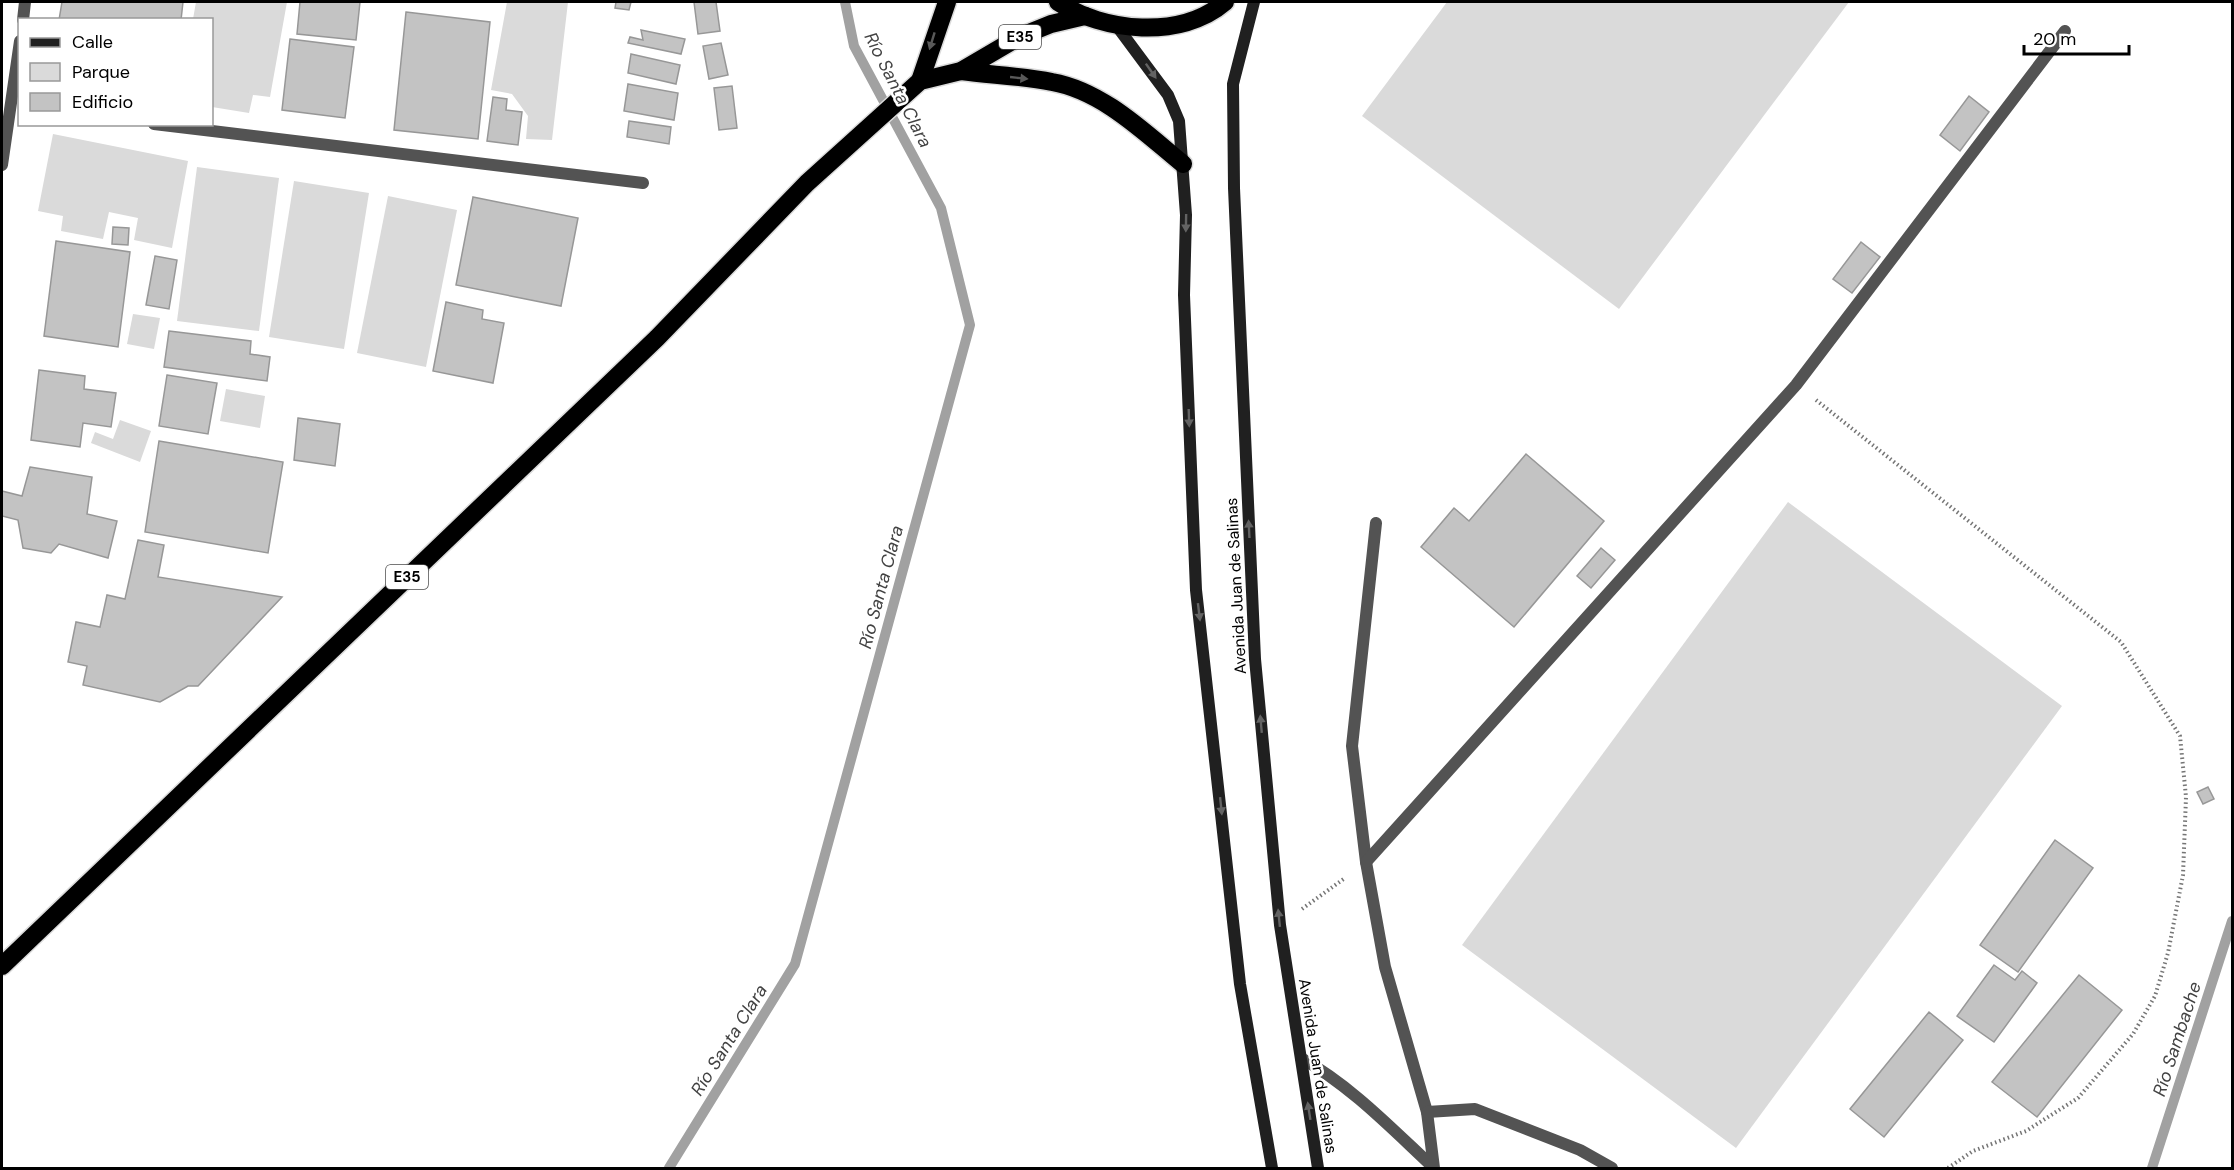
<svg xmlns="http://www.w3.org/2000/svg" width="2234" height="1170" font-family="'DM Sans',sans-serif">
<rect width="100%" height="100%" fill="#fff"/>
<g fill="#dadada">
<path d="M196 2H287L270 97 253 95 249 113 212 107V20L193 19Z"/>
<path d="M507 2H568L552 140 526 139 528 116 512 94 491 90Z"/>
<path d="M1447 2H1849L1619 309 1362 116Z"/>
<path d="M53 134 188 161 172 248 134 240 138 218 109 212 103 239 61 231 63 216 38 211Z"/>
<path d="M197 167 279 178 259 331 177 321Z"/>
<path d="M294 181 369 193 344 349 269 337Z"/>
<path d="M388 196 457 210 426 367 357 353Z"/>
<path d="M133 314 160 318 154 349 127 344Z"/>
<path d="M226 389 265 396 260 428 220 421Z"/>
<path d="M120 420 151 431 140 462 91 443 95 432 113 439Z"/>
<path d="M1788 502 2062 706 1736 1148 1462 945Z"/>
</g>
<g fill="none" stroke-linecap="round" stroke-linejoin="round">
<g stroke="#a1a1a1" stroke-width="10">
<path d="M669 1168 795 964 970 325 941 208 854 46 845 2"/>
<path d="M2152 1168 2232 921"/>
</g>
</g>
<g fill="#c3c3c3" stroke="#979797" stroke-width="1.5">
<path d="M62 2H183L181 20H59Z"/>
<path d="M300 2H360L356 40 297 34Z"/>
<path d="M616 2H631L629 10 615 8Z"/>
<path d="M694 2H716L720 31 698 34Z"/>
<path d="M406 12 490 22 478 139 394 130Z"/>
<path d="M641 30 685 39 681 54 628 43 630 37 643 40Z"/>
<path d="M290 39 354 47 345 118 282 110Z"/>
<path d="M721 43 728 75 709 79 703 46Z"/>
<path d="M631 54 680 65 676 84 628 73Z"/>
<path d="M628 84 678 93 674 120 624 111Z"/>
<path d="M732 86 737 128 719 130 714 88Z"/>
<path d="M1969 96 1989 112 1960 151 1940 135Z"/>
<path d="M493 97 507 99 506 110 522 112 518 145 487 141Z"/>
<path d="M629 121 671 127 669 144 627 137Z"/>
<path d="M473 197 578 218 561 306 456 285Z"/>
<path d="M113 227 129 228 128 245 112 244Z"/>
<path d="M56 241 130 252 118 347 44 336Z"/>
<path d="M1861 242 1880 257 1852 293 1833 279Z"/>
<path d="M155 256 177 260 169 309 146 305Z"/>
<path d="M446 302 483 310 482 319 504 323 493 383 433 371Z"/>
<path d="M169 331 251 341 250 354 270 357 267 381 164 367Z"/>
<path d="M39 370 85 376 84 389 116 393 111 427 83 423 80 447 31 440Z"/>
<path d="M167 375 217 383 208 434 159 426Z"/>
<path d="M298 418 340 424 335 466 294 460Z"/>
<path d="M159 441 283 462 268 553 145 532Z"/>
<path d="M1526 454 1604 521 1514 627 1421 547 1454 508 1469 521Z"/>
<path d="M30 467 92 477 87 514 117 521 108 558 59 544 51 553 23 548 18 520 2 516V491L22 496Z"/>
<path d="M138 540 164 545 158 577 282 597 198 686H188L160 702 83 685 87 666 68 662 76 622 100 627 107 595 125 599Z"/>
<path d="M1601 548 1615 560 1591 588 1577 576Z"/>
<path d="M2208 787 2214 799 2203 804 2197 792Z"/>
<path d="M2055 840 2093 868 2018 972 1980 945Z"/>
<path d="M1994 965 2015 980 2022 971 2037 983 1994 1042 1957 1016Z"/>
<path d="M2079 975 2122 1010 2037 1117 1992 1082Z"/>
<path d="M1929 1012 1963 1040 1884 1137 1850 1109Z"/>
</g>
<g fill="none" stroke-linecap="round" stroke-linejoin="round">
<defs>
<g id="highway">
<path d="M1058 2C1103 32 1181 40 1225 2"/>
<path d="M961 71C991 75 1023 76 1052 82 1103 91 1145 133 1183 164"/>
<path d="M920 81 947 2"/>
<path d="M2 966 657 338 807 183 920 81 961 71 1019 37 1051 24 1085 16"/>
</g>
</defs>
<use href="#highway" stroke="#dbdbdb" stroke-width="21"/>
<g stroke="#757575" stroke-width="4" stroke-dasharray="1.5 3" stroke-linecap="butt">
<path d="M1816 400 2121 642 2180 736 2186 797 2183 875 2168 953 2155 996 2133 1034 2078 1098 2026 1131 1973 1151 1948 1168"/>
<path d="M1302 909 1345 878"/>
</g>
<g stroke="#535353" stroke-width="12">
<path d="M1376 523 1352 746 1366 862 1385 967 1427 1112 1434 1168"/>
<path d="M1366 862 1796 385 2065 31"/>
<path d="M1301 1058C1351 1086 1391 1128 1433 1167"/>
<path d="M1427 1112 1475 1109 1580 1150 1612 1168"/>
</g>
<g stroke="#535353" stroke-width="12">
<path d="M23 20 25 2"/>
<path d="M154 124 643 183"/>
<path d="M2 165 20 41"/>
</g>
<g stroke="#202020" stroke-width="12">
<path d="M1254 2 1233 84 1234 188 1255 659 1280 925 1318 1168"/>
<path d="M1116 25 1168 95 1179 121 1186 215 1184 295 1196 590 1240 984 1272 1168"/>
</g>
<use href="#highway" stroke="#000" stroke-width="18"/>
</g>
<defs><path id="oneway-solid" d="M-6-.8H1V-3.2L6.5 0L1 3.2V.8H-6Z" transform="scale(1.5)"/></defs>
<g fill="#595959">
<use href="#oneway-solid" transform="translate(932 41) rotate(107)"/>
<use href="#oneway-solid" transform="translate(1019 78) rotate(6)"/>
</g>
<g fill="#636363">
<use href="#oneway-solid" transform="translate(1151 71) rotate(55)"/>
<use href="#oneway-solid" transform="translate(1186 223) rotate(91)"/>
<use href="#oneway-solid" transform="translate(1189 418) rotate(88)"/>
<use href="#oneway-solid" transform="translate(1249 529) rotate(-93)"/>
<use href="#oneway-solid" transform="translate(1199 612) rotate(83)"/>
<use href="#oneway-solid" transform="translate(1261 724) rotate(-95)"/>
<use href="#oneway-solid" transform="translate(1221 806) rotate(84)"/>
<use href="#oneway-solid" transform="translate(1279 918) rotate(-96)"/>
<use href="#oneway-solid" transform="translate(1309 1111) rotate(-99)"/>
</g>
<g text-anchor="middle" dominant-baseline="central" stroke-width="5" stroke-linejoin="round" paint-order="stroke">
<g fill="#fff" stroke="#4c4c4c" stroke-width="1.5">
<rect x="999" y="25" width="42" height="24" rx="4.5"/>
<rect x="386" y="565" width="42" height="24" rx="4.5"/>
</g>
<g font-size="15" font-weight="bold" fill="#000">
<text x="1020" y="37">E35</text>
<text x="407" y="577">E35</text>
</g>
<g font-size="16" fill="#000" stroke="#fff">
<text transform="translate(1236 586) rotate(-93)">Avenida Juan de Salinas</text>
<text transform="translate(1318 1066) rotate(81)">Avenida Juan de Salinas</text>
</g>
<g font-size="18" font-style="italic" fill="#424242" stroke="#fff">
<text transform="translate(898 90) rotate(63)">Río Santa Clara</text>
<text transform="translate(881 587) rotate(-75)">Río Santa Clara</text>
<text transform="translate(2177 1039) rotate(-72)">Río Sambache</text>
<text transform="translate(729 1040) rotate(-58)">Río Santa Clara</text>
</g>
</g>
<rect width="2234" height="1170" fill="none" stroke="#000000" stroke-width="6"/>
<rect x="18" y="18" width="195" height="108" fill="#ffffff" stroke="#999999" stroke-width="1.5"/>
<rect x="30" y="38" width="30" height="9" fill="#202020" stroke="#999999" stroke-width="1.5"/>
<text x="72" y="48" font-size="18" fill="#000000">Calle</text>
<rect x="30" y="63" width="30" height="18" fill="#dadada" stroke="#999999" stroke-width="1.5"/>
<text x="72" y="78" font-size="18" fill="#000000">Parque</text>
<rect x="30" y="93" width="30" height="18" fill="#c3c3c3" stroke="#999999" stroke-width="1.5"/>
<text x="72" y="108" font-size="18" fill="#000000">Edificio</text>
<path d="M2024 45v9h105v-9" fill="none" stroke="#000000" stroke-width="3"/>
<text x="2033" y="45" font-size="18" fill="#000000" stroke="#ffffff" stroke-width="4.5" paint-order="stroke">20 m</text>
</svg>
